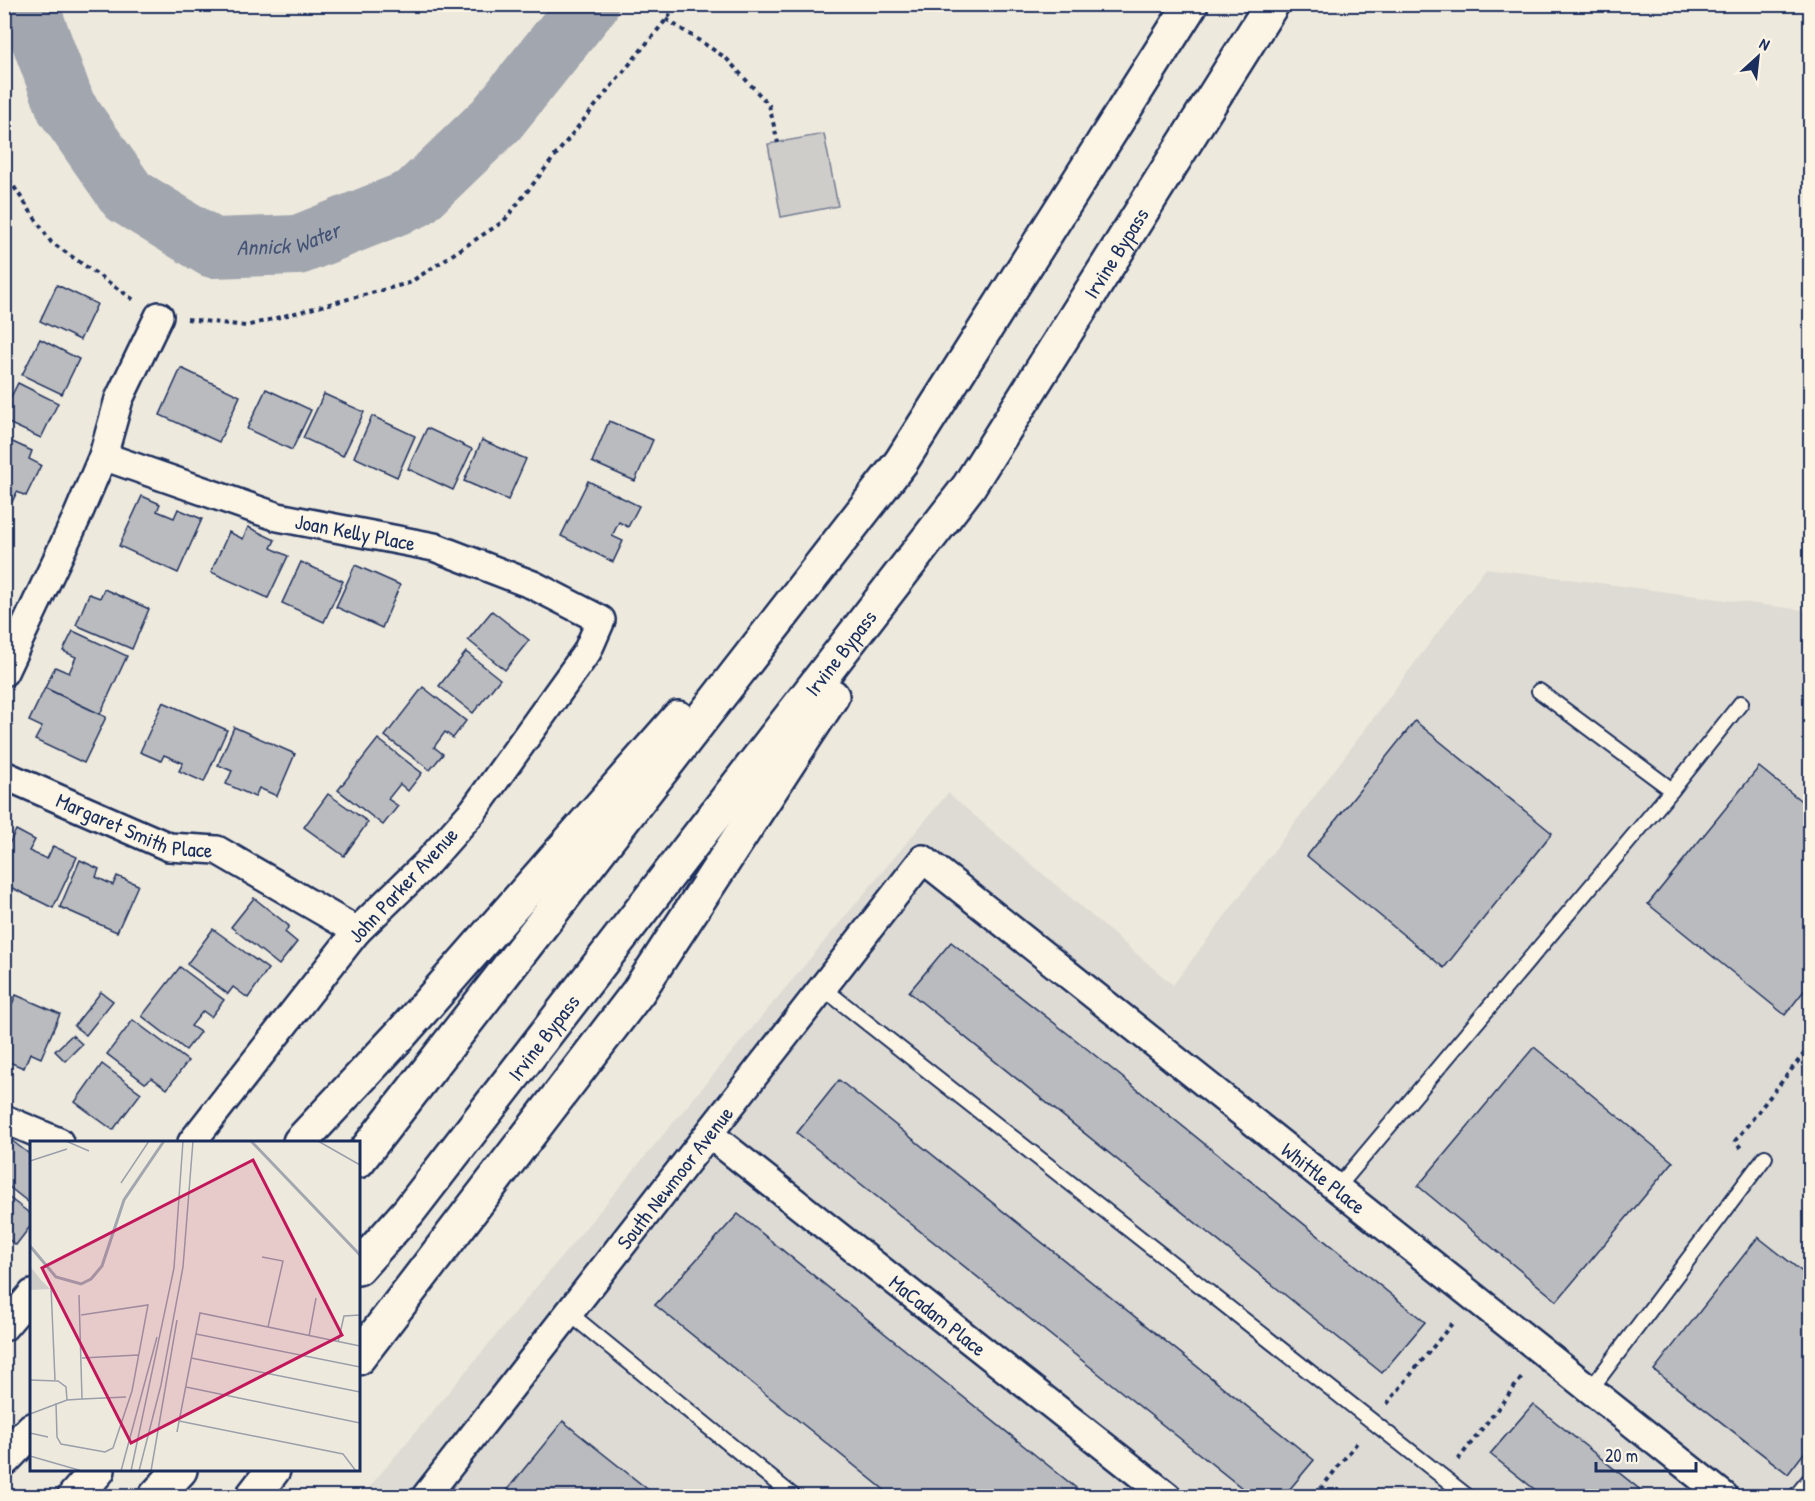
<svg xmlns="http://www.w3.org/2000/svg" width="1815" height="1501" font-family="'Patrick Hand',sans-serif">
<rect width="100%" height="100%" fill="#eee9dd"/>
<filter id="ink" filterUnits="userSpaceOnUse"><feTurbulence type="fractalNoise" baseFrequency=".0167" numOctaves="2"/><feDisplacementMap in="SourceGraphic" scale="12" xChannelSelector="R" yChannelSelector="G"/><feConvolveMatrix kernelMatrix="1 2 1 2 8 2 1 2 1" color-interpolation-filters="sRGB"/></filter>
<g filter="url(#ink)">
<path fill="#dedbd4" d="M1486 568 1810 611V1496H362L948 793 1173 985Z"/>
<path fill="#cfcdca" stroke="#757e94" stroke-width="1.5" d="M824 134 838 206 781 217 768 144Z"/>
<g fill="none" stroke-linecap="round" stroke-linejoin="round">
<path stroke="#a2a7af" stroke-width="60" id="s1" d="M28 4 66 107 128 196 213 248 298 245 415 198 496 120 589 4"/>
</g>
<g fill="#babbbe" stroke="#1b2f5e" stroke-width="1.5">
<path d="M57 285 97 304 80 340 40 321Z"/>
<path d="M40 339 79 359 62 394 22 375Z"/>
<path d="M181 368 240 396 219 442 160 415Z"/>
<path d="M18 383 58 403 41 438 4 421V411Z"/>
<path d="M266 389 311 410 292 450 247 429Z"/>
<path d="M324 394 364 412 343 456 303 438Z"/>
<path d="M372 416 415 436 397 477 354 457Z"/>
<path d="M609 421 653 440 635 481 592 462Z"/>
<path d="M427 428 472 449 453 490 408 469Z"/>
<path d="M4 438 32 451 29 459 41 465 26 496 17 492 12 502 4 498Z"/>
<path d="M482 440 526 459 508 500 464 481Z"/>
<path d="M588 481 639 506 628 527 619 522 612 536 623 541 613 562 561 536Z"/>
<path d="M142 496 160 504 157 511 174 518 178 509 202 519 178 573 119 546Z"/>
<path d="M248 527 275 540 271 548 288 556 268 598 211 572 229 532 243 539Z"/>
<path d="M301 562 343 581 324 622 282 603Z"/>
<path d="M355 565 400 585 382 628 336 607Z"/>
<path d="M104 589 149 609 132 649 76 625 89 594 100 598Z"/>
<path d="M492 611 529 640 505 670 468 640Z"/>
<path d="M73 631 127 656 100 714 45 688 55 667 69 673 76 657 63 651Z"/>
<path d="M466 652 500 679 473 713 439 686Z"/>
<path d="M423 687 466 721 453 738 445 732 434 747 443 754 430 770 385 736Z"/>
<path d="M45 688 106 717 84 763 35 740 42 727 29 721Z"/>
<path d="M163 702 227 730 204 782 179 771 183 763 164 755 161 761 140 752Z"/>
<path d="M1415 721 1552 833 1444 968 1307 856Z"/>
<path d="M234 727 295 754 277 796 259 788 255 797 226 784 232 771 218 765Z"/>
<path d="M378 739 422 773 408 791 400 784 388 799 398 806 383 825 338 790Z"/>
<path d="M1759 767 1810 808V983L1785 1015 1648 904Z"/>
<path d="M328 794 368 822 344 856 304 827Z"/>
<path d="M16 830 35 840 29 851 47 859 53 846 77 857 53 908 4 884V854Z"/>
<path d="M80 860 99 869 96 877 113 885 117 876 138 885 117 932 60 907Z"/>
<path d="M254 898 289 926 285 932 297 942 279 965 231 927Z"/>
<path d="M213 929 268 969 248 998 233 987 228 994 187 964Z"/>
<path d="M951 942 1081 1044 1425 1322 1382 1373 909 992Z"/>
<path d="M180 967 224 1000 211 1017 203 1011 191 1026 200 1032 186 1050 142 1016Z"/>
<path d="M101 992 113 1001 86 1035 74 1026Z"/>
<path d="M16 995 60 1014 41 1058 30 1053 24 1068 4 1060V1023Z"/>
<path d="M133 1020 188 1061 167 1089 152 1078 145 1083 107 1054Z"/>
<path d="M72 1035 82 1044 65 1061 55 1051Z"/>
<path d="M1534 1047 1673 1162 1557 1301 1418 1186Z"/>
<path d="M102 1064 141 1093 113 1130 75 1102Z"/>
<path d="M839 1080 1314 1460 1284 1496H1252L797 1133Z"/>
<path d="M7 1137 32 1156V1205L4 1183V1140Z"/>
<path d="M4 1194 32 1215V1224L16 1245 4 1236Z"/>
<path d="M738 1214 931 1371 1086 1496H892L655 1305Z"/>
<path d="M1758 1237 1810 1278V1445L1788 1474 1654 1370Z"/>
<path d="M1533 1404 1647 1495 1649 1496H1543L1490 1454Z"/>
<path d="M563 1421 576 1432 656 1496H502Z"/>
</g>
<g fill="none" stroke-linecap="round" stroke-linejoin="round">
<defs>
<g id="service">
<path d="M1672 790 1741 703"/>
<path d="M823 988 1467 1496"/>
<path d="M1337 1188 1672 790 1539 691"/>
<path d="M569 1313 793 1496"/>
<path d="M1590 1390 1765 1157"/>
<path d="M1796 1496 1810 1479"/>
</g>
<g id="minor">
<path id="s2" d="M103 456 278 517 434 547 533 585 601 620 587 652 473 811 427 863 357 931 192 1142"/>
<path d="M4 672 77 517 103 456 119 399 159 316"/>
<path id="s3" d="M4 775 169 847 217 850 357 931"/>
<path d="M4 1119 59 1142"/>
<path id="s4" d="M709 1134 1167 1496"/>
<path d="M4 1327 32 1294"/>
<path id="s5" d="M426 1496 923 859 1724 1496"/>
</g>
<g id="trunk">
<path d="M300 1142 402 1033 678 718"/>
<path d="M358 1161 901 462 1191 4"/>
<path id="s6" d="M358 1268 409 1211 969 486 1272 4"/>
<path d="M358 1358 638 992 832 696"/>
<path d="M4 1459 32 1430"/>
<path d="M75 1496 98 1470"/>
<path d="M156 1496 180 1470"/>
<path d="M253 1496 273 1470"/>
</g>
</defs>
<use href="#service" stroke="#1b2f5e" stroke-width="18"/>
<use href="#minor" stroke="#1b2f5e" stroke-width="32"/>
<use href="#trunk" stroke="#1b2f5e" stroke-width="38"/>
<g stroke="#1b2f5e" stroke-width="4" stroke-dasharray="4.5 4.5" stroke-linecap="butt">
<path d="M666 19 726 58 769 105 778 143"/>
<path d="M4 172 51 242 134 300"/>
<path d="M187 319 246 326 409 283 504 221 577 128 679 4"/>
<path d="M1741 1148 1735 1141 1810 1046"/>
<path d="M1387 1404 1454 1321"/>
<path d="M1458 1460 1523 1376"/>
<path d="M1315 1496 1359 1440"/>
</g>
<use href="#service" stroke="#fcf5e5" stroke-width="14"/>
<use href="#minor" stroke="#fcf5e5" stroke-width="27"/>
<use href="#trunk" stroke="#fcf5e5" stroke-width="33"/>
</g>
</g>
<g text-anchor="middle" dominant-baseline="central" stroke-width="5" stroke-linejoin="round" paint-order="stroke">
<g font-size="21" fill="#1b2f5e" stroke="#fcf5e5">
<text stroke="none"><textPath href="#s6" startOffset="1268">Irvine Bypass</textPath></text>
<text stroke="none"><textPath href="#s2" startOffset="264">Joan Kelly Place</textPath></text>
<text stroke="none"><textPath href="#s6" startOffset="782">Irvine Bypass</textPath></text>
<text stroke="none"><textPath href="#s3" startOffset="141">Margaret Smith Place</textPath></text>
<text transform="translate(403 885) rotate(-47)">John Parker Avenue</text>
<text stroke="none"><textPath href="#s6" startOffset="296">Irvine Bypass</textPath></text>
<text stroke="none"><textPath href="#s5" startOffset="404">South Newmoor Avenue</textPath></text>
<text stroke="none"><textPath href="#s5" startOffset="1320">Whittle Place</textPath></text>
<text stroke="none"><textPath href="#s4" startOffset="292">MaCadam Place</textPath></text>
</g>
<g font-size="22" font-style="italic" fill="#445376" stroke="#fcf5e5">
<text stroke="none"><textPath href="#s1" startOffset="394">Annick Water</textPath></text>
</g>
</g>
<g transform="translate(30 1141)">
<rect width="330" height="330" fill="#eee9dd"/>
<path d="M0 125 11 139 20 148 0 149Z" fill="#cfcdca"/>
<path fill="none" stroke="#a2a7af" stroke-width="3" d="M221 0 330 114M0 105 26 136 51 143 61 138 72 125 94 59 134 0"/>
<path fill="none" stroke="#9a9faa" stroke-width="1.5" d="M36 0 59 10M288 0 330 24M0 20 37 8M91 42 119 0M232 116 253 120 238 186M21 146 25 239M166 193 330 226M279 195 286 157M308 201 314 175 330 174M52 217 108 214M161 217 330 251M0 239 28 240 36 246 37 259M156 246 330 282M52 258 96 256M26 262 27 296 31 303 75 311 83 307 102 250 118 164 51 174M0 273 37 259 52 258 49 154M149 280 313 313 326 330M147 291 170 172 330 205M0 292 18 296M0 315 52 330M91 330 127 196M101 330 144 127 153 0M109 330 131 244 153 126 163 0M121 330 147 179"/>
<path fill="#c2185b" fill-opacity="0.15" stroke="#c2185b" stroke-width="3" d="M223 19 312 194 101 302 12 127Z"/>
<rect width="330" height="330" fill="none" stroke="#1b2f5e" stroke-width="3"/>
</g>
<rect width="1815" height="1501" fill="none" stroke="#fcf5e5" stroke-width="24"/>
<rect x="12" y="12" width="1791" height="1477" fill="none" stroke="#1b2f5e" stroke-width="2" filter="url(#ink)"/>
<g transform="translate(1758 57) rotate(27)" stroke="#fcf5e5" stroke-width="4.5" paint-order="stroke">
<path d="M0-4.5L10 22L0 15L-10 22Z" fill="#1b2f5e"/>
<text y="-9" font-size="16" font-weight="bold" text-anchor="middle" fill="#1b2f5e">N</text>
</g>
<path d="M1596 1462v9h100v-9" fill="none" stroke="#1b2f5e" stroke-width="3"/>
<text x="1605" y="1462" font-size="18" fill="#1b2f5e" stroke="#fcf5e5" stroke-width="4.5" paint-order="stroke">20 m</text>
</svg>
